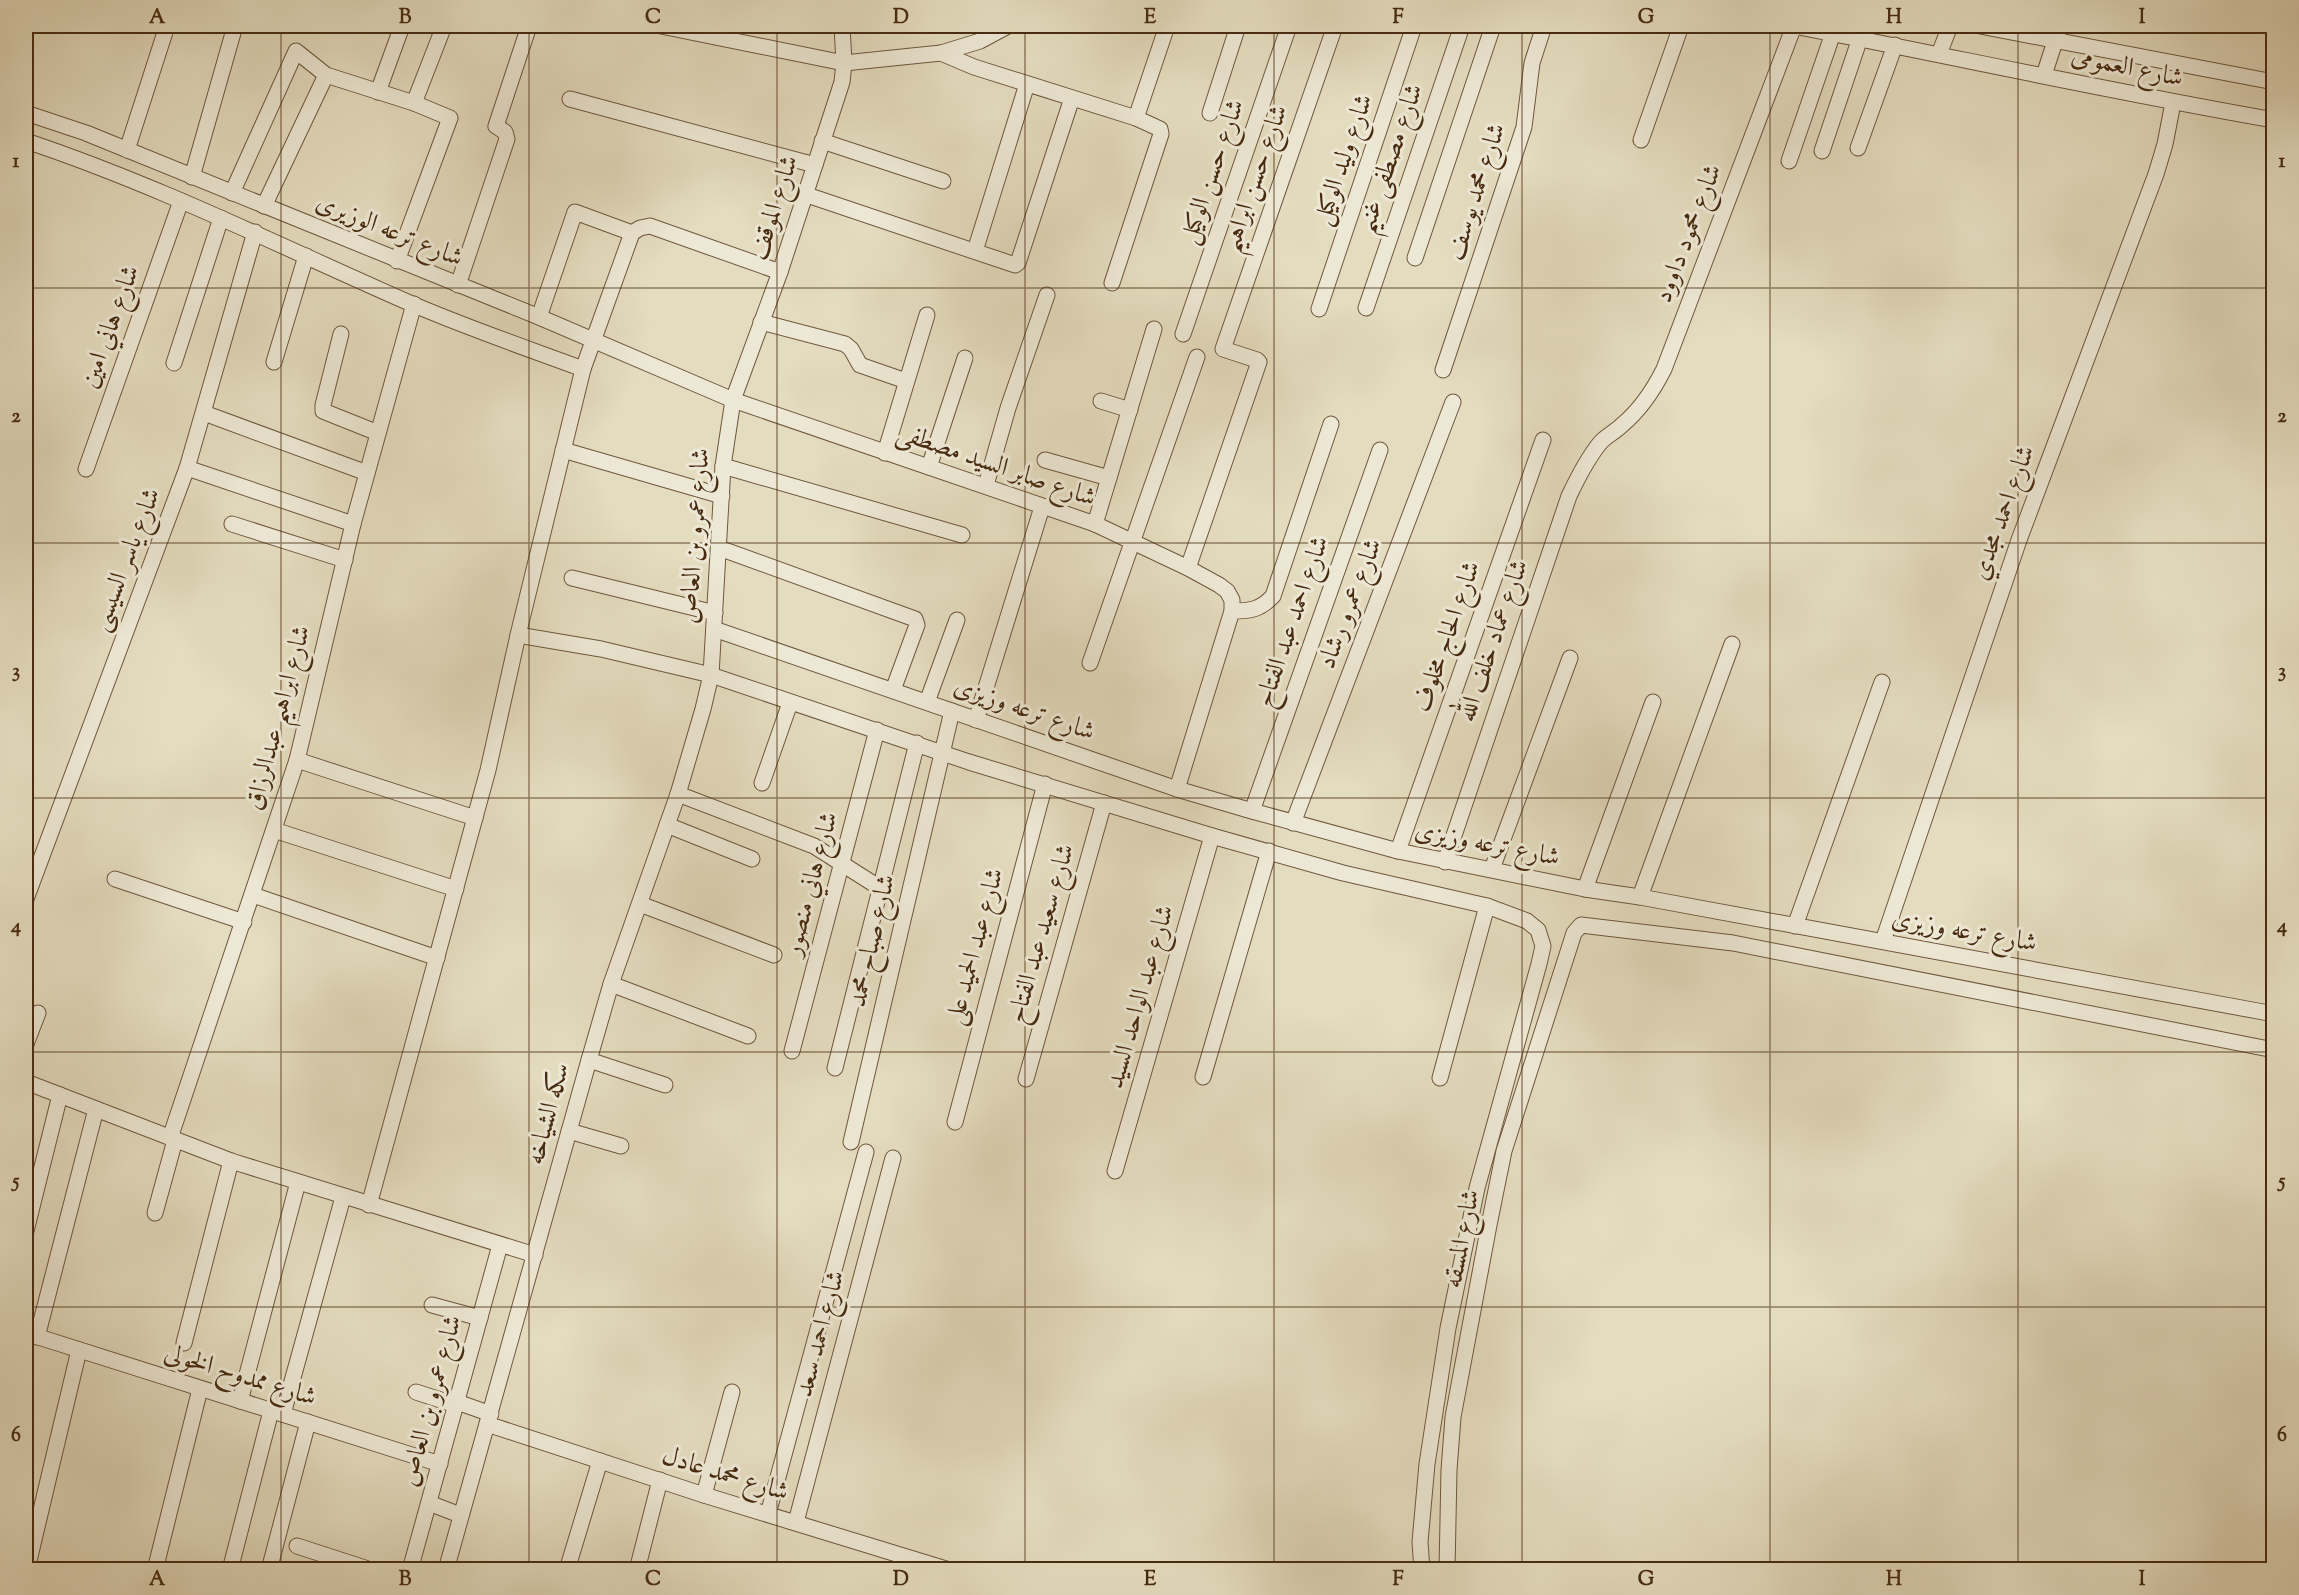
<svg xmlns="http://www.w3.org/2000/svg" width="2299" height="1595" font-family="'Sorts Mill Goudy',Amiri,serif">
<rect width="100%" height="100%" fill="#e4dcbf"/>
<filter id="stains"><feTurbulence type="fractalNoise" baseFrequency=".00333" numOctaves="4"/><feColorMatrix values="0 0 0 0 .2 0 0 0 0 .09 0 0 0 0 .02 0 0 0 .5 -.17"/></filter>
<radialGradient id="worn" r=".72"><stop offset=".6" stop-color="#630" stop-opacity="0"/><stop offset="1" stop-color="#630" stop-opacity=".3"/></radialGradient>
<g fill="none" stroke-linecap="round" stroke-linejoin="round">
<defs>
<g id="minor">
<path d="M661 26 844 63 941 53 980 41 1008 26"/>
<path d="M1794 26C1954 57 2113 92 2274 120"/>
<path d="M1980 26 2274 82"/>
<path d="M941 53 974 67 1136 118 1160 129 1161 134 1112 283"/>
<path d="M1939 54 1950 26"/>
<path d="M2044 75 2060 26"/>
<path d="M378 92 402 26"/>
<path d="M570 99 815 165"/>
<path d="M414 103 444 26"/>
<path d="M26 113 86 133 539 317 733 400 1095 524 1188 568 1219 585 1227 591 1232 600V611L1177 789"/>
<path d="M1210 113 1238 26"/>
<path d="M1136 118 1167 26"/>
<path d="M1641 140 1681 26"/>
<path d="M26 141C158 185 284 248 412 304 468 328 526 348 583 369"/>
<path d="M822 141 943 181"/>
<path d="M1858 148 1895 45"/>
<path d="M127 150 167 26"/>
<path d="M1822 151 1860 38"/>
<path d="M1789 161 1833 33"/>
<path d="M192 177 235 26"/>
<path d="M232 193 296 51 326 75 414 103 450 118 397 261"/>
<path d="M804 194 1015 265 1018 263 1072 98"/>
<path d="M264 206 326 75"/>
<path d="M975 251 1027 84"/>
<path d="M1415 258 1493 26"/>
<path d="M458 285 507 139 505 132 496 126 529 26"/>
<path d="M1366 308 1462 26"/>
<path d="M1319 309 1414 26"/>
<path d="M539 317 575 212 632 233"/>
<path d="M761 322 845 344 851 349 860 365 906 381"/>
<path d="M341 334 323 405V411L378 433"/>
<path d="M1183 334 1289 26"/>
<path d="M274 362 306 256"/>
<path d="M174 363 221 218"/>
<path d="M1443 370 1524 127 1532 63 1544 26"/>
<path d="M1101 401 1130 410"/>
<path d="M204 413 367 473"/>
<path d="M563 450 722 496"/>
<path d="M885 453 927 315"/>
<path d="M1045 460 1109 478"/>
<path d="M723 466 962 535"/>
<path d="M929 467 965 358"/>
<path d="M187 468 353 524"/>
<path d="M86 469 181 201"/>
<path d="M986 485 1008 408 1047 295"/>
<path d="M232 524 345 560"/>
<path d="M1095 524 1154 329"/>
<path d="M719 548 915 619 917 625 893 690"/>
<path d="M1188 568 1259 362 1257 360 1223 349 1335 26"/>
<path d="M572 578 715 613"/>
<path d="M1232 611C1250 611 1260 610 1273 596L1331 424"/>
<path d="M714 629 1177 789 1252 811 1398 851 1585 889 1640 897 2274 1014"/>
<path d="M518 635 601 649 711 675 969 762 1212 836 1343 873 1487 906 1527 921 1538 930 1543 946 1539 964 1477 1188 1448 1328 1427 1464 1420 1542 1422 1570"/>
<path d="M1090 663 1197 357"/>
<path d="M927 702 957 620"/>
<path d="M976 720 1042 507"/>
<path d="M297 760 475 818"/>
<path d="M762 783 790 703"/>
<path d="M678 794 814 846 880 888"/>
<path d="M1252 811 1380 450"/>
<path d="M1293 823 1453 402"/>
<path d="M667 825 752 859"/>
<path d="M274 830 456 889"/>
<path d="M1398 851 1543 440"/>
<path d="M1445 862 1569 496C1578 477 1587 459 1600 443 1606 436 1615 432 1622 425 1640 410 1653 391 1664 369L1794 26"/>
<path d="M1492 869 1570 658"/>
<path d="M115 879 244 922"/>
<path d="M1585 889 1653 702"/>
<path d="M253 895 437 958"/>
<path d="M1640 897 1732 644"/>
<path d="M26 899 187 468 255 232"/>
<path d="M640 904 774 955"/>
<path d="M1795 926 1882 682"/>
<path d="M1883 941 2019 540 2156 174 2165 144 2173 103"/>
<path d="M611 984 748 1036"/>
<path d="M26 1044 38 1013"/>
<path d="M792 1051 877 730"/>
<path d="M589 1060 665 1085"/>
<path d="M835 1068 917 743"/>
<path d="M1203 1077 1269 851"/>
<path d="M1440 1078 1487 906"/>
<path d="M1026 1079 1104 803"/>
<path d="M26 1082 231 1161 535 1255"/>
<path d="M955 1122 1045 784"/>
<path d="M569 1131 621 1146"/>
<path d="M170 1138 297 760 353 524 414 304"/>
<path d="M851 1142 952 711"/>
<path d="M1115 1171 1212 836"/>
<path d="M369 1205 488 770 518 635 583 369 632 233 640 228 650 226 780 272"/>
<path d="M155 1213 175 1140"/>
<path d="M26 1231 60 1095"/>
<path d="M432 1305 480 1318"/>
<path d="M26 1333 440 1464"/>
<path d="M37 1337 96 1109"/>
<path d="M184 1343 231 1161"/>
<path d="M416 1392 456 1405"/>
<path d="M240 1401 298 1182"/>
<path d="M457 1402 491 1414"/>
<path d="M283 1414 343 1197"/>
<path d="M487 1424 704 1495 949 1570"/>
<path d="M704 1495 732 1392"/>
<path d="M429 1503 460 1515"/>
<path d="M768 1514 866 1152"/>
<path d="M796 1522 893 1158"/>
<path d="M297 1546 371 1570"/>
<path d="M28 1565 79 1350"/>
<path d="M155 1570 200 1389"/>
<path d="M230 1570 271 1411"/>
<path d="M269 1570 308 1422"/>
<path d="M410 1570 500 1245"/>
<path d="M446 1570 589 1060 611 984 678 794 703 709 711 675 723 466 733 400 780 272 842 82 844 63 842 26"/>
<path d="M567 1570 600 1461"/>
<path d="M637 1570 660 1480"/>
<path d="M1447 1570 1449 1470 1453 1417 1489 1225 1504 1151 1574 933 1581 925 1733 943 2274 1050"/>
</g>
</defs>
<use href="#minor" stroke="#6e573c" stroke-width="17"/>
<use href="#minor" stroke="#ede8d5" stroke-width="15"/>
</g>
<path fill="none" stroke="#472b10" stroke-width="1.5" stroke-opacity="0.55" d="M281 26V1570M529 26V1570M777 26V1570M1025 26V1570M1274 26V1570M1522 26V1570M1770 26V1570M2018 26V1570M26 288H2274M26 543H2274M26 798H2274M26 1052H2274M26 1307H2274"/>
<g text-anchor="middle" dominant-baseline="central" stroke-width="6" stroke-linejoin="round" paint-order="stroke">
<g font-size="26" fill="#472b10" stroke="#ede8d5">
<text transform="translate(2127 68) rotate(12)">شارع العمومى</text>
<text transform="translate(1391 159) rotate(-71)">شارع مصطفى غنيم</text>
<text transform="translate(1344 160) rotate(-71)">شارع وليد الوكيل</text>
<text transform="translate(1213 172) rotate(-71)">شارع حسن الوكيل</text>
<text transform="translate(1256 179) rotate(-71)">شارع حسن ابراهيم</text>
<text transform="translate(1477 192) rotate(-72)">شارع محمد يوسف</text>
<text transform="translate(775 208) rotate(-72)">شارع الموقف</text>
<text transform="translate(389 231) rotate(22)">شارع ترعه الوزيرى</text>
<text transform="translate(1689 234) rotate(-69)">شارع محمود داوود</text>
<text transform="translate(111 327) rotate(-70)">شارع هاني امين</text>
<text transform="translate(996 466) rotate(19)">شارع صابر السيد مصطفى</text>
<text transform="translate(2004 513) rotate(-70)">شارع احمد مجدي</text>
<text transform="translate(696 536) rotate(-86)">شارع عمرو بن العاص</text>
<text transform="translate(127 560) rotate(-69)">شارع ياسر السيسى</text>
<text transform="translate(1351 604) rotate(-69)">شارع عمرو رشاد</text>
<text transform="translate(1293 622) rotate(-71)">شارع احمد عبد الفتاح</text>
<text transform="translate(1448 637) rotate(-71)">شارع الحاج مخلوف</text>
<text transform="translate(1494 641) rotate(-71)">شارع عماد خلف الله</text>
<text transform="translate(1024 710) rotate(19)">شارع ترعه وزيزى</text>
<text transform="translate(279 718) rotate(-75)">شارع ابراهيم عبدالرزاق</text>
<text transform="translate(1487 845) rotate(11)">شارع ترعه وزيزى</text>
<text transform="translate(812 884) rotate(-75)">شارع هاني منصور</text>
<text transform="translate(1964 932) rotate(10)">شارع ترعه وزيزى</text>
<text transform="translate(1042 934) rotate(-74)">شارع سعيد عبد الفتاح</text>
<text transform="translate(873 941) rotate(-77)">شارع صباح محمد</text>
<text transform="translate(976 947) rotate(-75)">شارع عبد الحميد على</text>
<text transform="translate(1141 997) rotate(-74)">شارع عبد الواحد السيد</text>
<text transform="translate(549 1114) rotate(-75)">سكه الشياخه</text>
<text transform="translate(1463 1239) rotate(-79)">شارع المسقه</text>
<text transform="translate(821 1334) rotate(-75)">شارع احمد سعد</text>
<text transform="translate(240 1376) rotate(17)">شارع ممدوح الخولى</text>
<text transform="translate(432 1401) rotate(-75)">شارع عمرو بن العاص</text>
<text transform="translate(725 1475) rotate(17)">شارع محمد عادل</text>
</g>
</g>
<rect width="2299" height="1595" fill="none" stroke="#e4dcbf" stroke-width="66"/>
<rect x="33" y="33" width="2233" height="1529" fill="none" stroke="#472b10" stroke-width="2"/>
<g font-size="20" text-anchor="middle" font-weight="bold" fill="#472b10">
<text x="157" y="23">A</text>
<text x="405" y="23">B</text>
<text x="653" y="23">C</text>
<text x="901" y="23">D</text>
<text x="1150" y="23">E</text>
<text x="1398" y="23">F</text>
<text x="1646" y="23">G</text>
<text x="1894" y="23">H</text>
<text x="2142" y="23">I</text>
<text x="16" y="167">1</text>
<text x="2282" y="167">1</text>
<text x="16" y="422">2</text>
<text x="2282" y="422">2</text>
<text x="16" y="677">3</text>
<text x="2282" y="677">3</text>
<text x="16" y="932">4</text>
<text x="2282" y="932">4</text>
<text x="16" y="1187">5</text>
<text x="2282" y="1187">5</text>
<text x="16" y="1441">6</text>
<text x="2282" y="1441">6</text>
<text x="157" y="1585">A</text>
<text x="405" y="1585">B</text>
<text x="653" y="1585">C</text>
<text x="901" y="1585">D</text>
<text x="1150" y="1585">E</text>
<text x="1398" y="1585">F</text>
<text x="1646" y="1585">G</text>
<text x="1894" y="1585">H</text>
<text x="2142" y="1585">I</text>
</g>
<rect width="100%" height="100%" filter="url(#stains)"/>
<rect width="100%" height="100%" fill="url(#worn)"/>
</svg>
